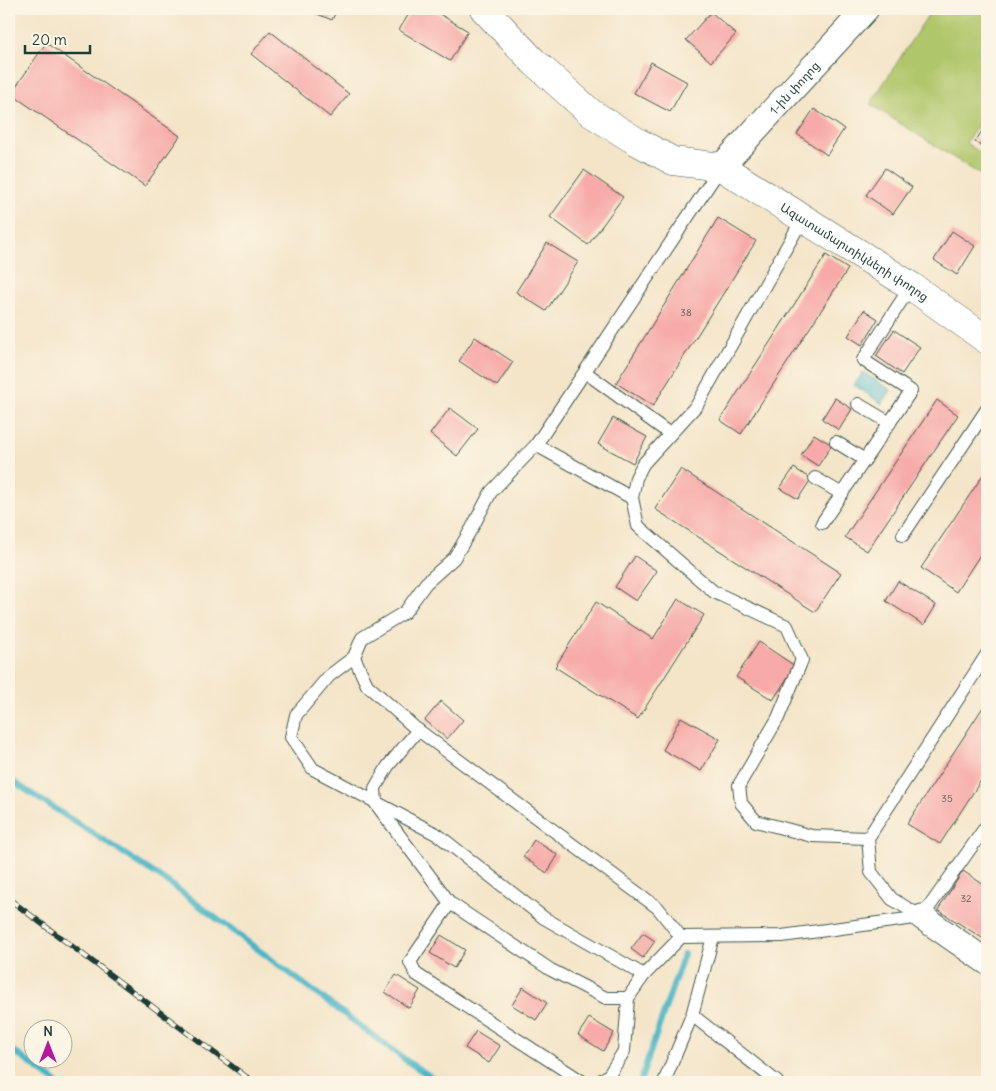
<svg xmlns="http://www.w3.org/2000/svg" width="996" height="1091" font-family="Delius,'Noto Sans Armenian',sans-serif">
<rect width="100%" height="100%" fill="#fcf5e5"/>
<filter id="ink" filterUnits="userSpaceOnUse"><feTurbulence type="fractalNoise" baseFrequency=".02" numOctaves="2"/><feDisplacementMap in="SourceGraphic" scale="10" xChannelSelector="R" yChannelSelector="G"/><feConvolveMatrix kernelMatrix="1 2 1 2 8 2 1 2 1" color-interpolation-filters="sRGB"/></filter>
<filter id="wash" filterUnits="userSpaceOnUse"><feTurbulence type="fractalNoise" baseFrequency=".0096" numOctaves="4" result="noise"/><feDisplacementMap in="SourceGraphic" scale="20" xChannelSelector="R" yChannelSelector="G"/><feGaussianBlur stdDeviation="1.12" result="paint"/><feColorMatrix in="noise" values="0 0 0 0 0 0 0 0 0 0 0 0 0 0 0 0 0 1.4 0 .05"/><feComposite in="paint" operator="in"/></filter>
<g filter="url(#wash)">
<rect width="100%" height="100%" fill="#f4e5c9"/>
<path fill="#b0c66b" stroke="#688250" d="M932 9H987V111L966 143 987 157V179L870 104Z"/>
<path fill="#49b5c6" stroke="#34797d" d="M863 372 891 390 882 404 854 385Z"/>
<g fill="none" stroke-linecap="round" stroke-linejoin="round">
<g stroke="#49b5c6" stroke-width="6">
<path d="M9 779 165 880 407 1061 439 1082"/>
<path d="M9 1048 56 1082"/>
<path d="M640 1082 684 954"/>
</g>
</g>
<g id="blocks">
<g fill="#f7aaa8">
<path d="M305 9H337L332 20Z"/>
<path d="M412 9H431L468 31 450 61 399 30Z"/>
<path d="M711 12 736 34 711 62 686 40Z"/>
<path d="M270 31 349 94 330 117 251 54Z"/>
<path d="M46 43 180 136 145 186 11 94Z"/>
<path d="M651 62 687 82 670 112 634 93Z"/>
<path d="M814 109 844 129 827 155 797 134Z"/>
<path d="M987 123V150L975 142Z"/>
<path d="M885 168 912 187 893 214 866 195Z"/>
<path d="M584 170 623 197 588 245 550 217Z"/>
<path d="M718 218 756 241 653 406 616 383Z"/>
<path d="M952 231 975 246 957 275 934 260Z"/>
<path d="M547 243 578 262 546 311 516 292Z"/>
<path d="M826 255 848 269 741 434 720 420Z"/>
<path d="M864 310 878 319 862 345 848 336Z"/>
<path d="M894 330 920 347 902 374 876 356Z"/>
<path d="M475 337 513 362 497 386 459 361Z"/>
<path d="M835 398 852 409 839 430 822 419Z"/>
<path d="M937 400 958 415 867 551 845 537Z"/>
<path d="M450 408 478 429 457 456 430 434Z"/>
<path d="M613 418 647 437 633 463 598 444Z"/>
<path d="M814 434 832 445 818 466 801 455Z"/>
<path d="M794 468 811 479 798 499 780 488Z"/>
<path d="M681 469 841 573 815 612 655 509Z"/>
<path d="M987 469V544L956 592 921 568Z"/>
<path d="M635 556 657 571 636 601 615 587Z"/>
<path d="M898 581 936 605 924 625 886 601Z"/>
<path d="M678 599 704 615 638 719 555 667 596 602 653 639Z"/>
<path d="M759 642 795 666 773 700 736 677Z"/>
<path d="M441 701 463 720 447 739 425 720Z"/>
<path d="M987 701V771L940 844 907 824Z"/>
<path d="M681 717 720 739 701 771 663 750Z"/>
<path d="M534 840 558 855 547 873 523 857Z"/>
<path d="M963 871 987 887V941L938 910Z"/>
<path d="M643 933 655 941 643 958 631 949Z"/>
<path d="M441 935 465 950 454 968 430 953Z"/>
<path d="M396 975 420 990 409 1008 385 992Z"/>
<path d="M523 987 547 1003 536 1020 512 1005Z"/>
<path d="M589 1018 614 1033 603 1051 578 1035Z"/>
<path d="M476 1031 500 1046 489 1063 465 1048Z"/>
</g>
</g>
</g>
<g filter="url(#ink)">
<use href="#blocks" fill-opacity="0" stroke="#3f564a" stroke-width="1"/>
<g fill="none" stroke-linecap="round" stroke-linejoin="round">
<defs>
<g id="service">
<path d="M721 167 536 445 491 492 472 528 454 558 426 583 405 612 362 638 354 657 367 685 414 727 658 908 681 937 782 936 922 917 987 825"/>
<path d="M803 218 697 405 643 464 636 478 632 498 638 526 714 592 787 626 802 660 778 718 739 785 741 803 756 821 812 836 868 838"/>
<path d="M585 372 670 434"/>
<path d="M858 404 890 423"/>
<path d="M836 442 865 460"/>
<path d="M536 445 632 498"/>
<path d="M815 478 842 494"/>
<path d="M822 523 911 391 863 360 911 286"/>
<path d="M903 535 987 409"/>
<path d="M354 657 329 676 296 715 291 737 313 769 438 835 544 918 644 975 681 937"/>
<path d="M418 730 388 766 375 788 376 804 450 903 551 970 606 998H628"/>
<path d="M450 903 410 962 416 974 583 1082"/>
<path d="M922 917 892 899 871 872 868 838 987 654"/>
<path d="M692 1015 777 1082"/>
<path d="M599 1082 609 1075 624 1051 628 998 644 975"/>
<path d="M664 1082 692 1015 713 937"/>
</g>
<g id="minor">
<path id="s1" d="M721 167 866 9"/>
<path d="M922 917 987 962"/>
</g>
<g id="tertiary">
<path id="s2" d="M484 9 533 61 591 113 636 141 673 161 721 167 911 286 987 340"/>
</g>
</defs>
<use href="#service" stroke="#3f564a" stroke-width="14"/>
<use href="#minor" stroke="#3f564a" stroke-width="27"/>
<use href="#tertiary" stroke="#3f564a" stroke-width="29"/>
<use href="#service" stroke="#fff" stroke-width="12"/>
<use href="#minor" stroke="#fff" stroke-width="25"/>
<use href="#tertiary" stroke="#fff" stroke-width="28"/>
<defs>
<path id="rail" d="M9 899 253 1082"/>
</defs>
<use href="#rail" stroke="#1f3d34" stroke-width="5.5"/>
<use href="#rail" stroke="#fcf5e5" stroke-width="4" stroke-dasharray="11" stroke-linecap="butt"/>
</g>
</g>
<g text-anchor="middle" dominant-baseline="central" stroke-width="4" stroke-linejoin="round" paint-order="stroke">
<g font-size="10" fill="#555851">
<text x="686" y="312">38</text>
<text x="947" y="798">35</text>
<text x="966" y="898">32</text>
</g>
<g font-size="12" fill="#1f3d34" stroke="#fcf5e5">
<text stroke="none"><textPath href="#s1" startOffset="108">1-ին փողոց</textPath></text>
<text stroke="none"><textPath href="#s2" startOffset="451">Ազատամարտիկների փողոց</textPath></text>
</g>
</g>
<rect width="996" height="1091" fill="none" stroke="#fcf5e5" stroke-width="30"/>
<g transform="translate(48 1044)"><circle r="24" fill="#fcf5e5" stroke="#a4ab9e"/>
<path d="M0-4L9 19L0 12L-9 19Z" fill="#b5179e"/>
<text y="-8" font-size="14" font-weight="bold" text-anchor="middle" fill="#1f3d34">N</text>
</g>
<path d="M25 45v8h65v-8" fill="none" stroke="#1f3d34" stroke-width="2.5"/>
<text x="32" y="45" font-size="15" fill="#1f3d34" stroke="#fcf5e5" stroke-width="4" paint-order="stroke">20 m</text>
</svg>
